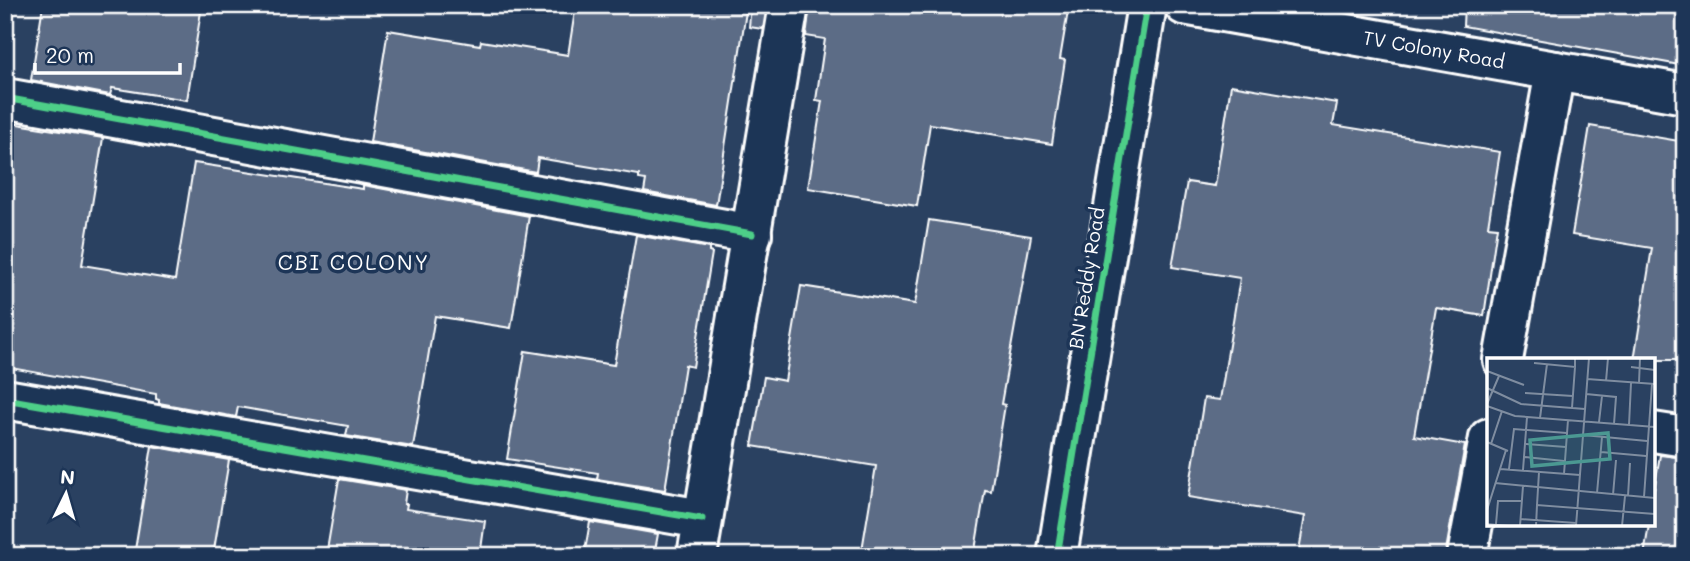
<svg xmlns="http://www.w3.org/2000/svg" width="1690" height="561" font-family="Mali,sans-serif">
<rect width="100%" height="100%" fill="#2a4161"/>
<filter id="ink" filterUnits="userSpaceOnUse"><feTurbulence type="fractalNoise" baseFrequency=".0143" numOctaves="2"/><feDisplacementMap in="SourceGraphic" scale="14" xChannelSelector="R" yChannelSelector="G"/><feConvolveMatrix kernelMatrix="1 2 1 2 8 2 1 2 1" color-interpolation-filters="sRGB"/></filter>
<g filter="url(#ink)">
<g fill="#5b6c86" stroke="#fff" stroke-width="2">
<path d="M43 5H202L187 100 112 88 110 95 31 80Z"/>
<path d="M576 5H747L716 205 644 192 646 180 639 179V175L538 158 536 172 370 142 388 30 480 45 481 41 568 55Z"/>
<path d="M751 5H767L763 29 749 27Z"/>
<path d="M810 5H1069L1060 59 1065 60 1052 144 930 124 917 206 808 188 822 101 816 100 825 39 806 36Z"/>
<path d="M1464 5H1685V66L1463 26Z"/>
<path d="M1231 85 1337 103 1333 125 1500 152 1488 226 1497 227 1484 316 1436 308 1414 436 1465 445 1445 556H1298L1305 516 1188 497 1204 398 1220 400 1240 278 1172 267 1187 182 1215 186Z"/>
<path d="M5 122 103 138 82 265 175 280 194 163 363 189V185L529 216 511 328 435 316 413 447 346 436 348 426 238 407 236 417 159 403V400L156 399V394L5 367Z"/>
<path d="M1590 126 1685 142V360H1634L1652 248 1572 235Z"/>
<path d="M929 220 1031 236 1001 404 1005 405 991 491 985 490 974 556H861L876 466 752 446 764 377 785 381 801 286 915 304Z"/>
<path d="M636 235 709 248V252L712 253 693 367 685 365 665 490 597 479 598 473 507 459 525 351 614 365Z"/>
<path d="M152 446 229 460 213 556H134Z"/>
<path d="M1660 455 1685 458V556H1644L1649 524H1653V496Z"/>
<path d="M339 479 406 490 404 504H407L406 509 485 521 480 556H326Z"/>
<path d="M590 522 658 534 654 556H584Z"/>
</g>
<g fill="none" stroke-linecap="round" stroke-linejoin="round">
<defs>
<g id="street">
<path d="M1184 5 1685 94"/>
<path d="M5 98 752 234"/>
<path d="M1503 360 1555 71"/>
<path d="M5 399 702 519"/>
<path d="M1653 432 1685 437"/>
<path d="M697 556 789 5"/>
<path d="M1467 556 1489 438"/>
</g>
<path id="secondary" d="M1057 556 1147 5"/>
</defs>
<use href="#street" stroke="#fff" stroke-width="44"/>
<use href="#secondary" stroke="#fff" stroke-width="44"/>
<use href="#street" stroke="#1d3557" stroke-width="38"/>
<use href="#secondary" stroke="#1d3557" stroke-width="38"/>
<defs>
<g id="cycleway">
<path d="M5 98 752 234"/>
<path d="M5 399 702 519"/>
<path d="M1057 556 1147 5"/>
</g>
</defs>
<use href="#cycleway" stroke="#1d3557" stroke-width="11"/>
<use href="#cycleway" stroke="#4dcf88" stroke-width="7"/>
</g>
</g>
<g text-anchor="middle" dominant-baseline="central" stroke-width="7" stroke-linejoin="round" paint-order="stroke">
<g font-size="19" fill="#fff" stroke="#1d3557">
<text transform="translate(1434 49) rotate(10)">TV Colony Road</text>
<text transform="translate(1086 278) rotate(-81)">BN Reddy Road</text>
</g>
<g font-size="21" letter-spacing="2" fill="#fff" stroke="#1d3557">
<text x="354" y="261">CBI COLONY</text>
</g>
</g>
<g transform="translate(1487 358)">
<rect width="168" height="168" fill="#2a4161"/>
<path fill="none" stroke="#7f8da0" stroke-width="2" d="M47 5 88 9V0M144 9 168 12M0 13 37 27M100 21 168 26M119 23 121 0M152 25 153 0M0 30 34 46 98 51M38 35 86 38M99 36 129 39 127 66M0 46 12 18M0 48 28 58 168 69M85 50 88 9M53 60 60 6M112 64 115 38M142 67 144 25M96 77 160 83M0 84 21 93M4 86 15 53M39 86 79 89M114 94 159 98M38 99 77 103M13 111 93 117M22 111 27 71 80 75M36 112 40 59M77 116 81 62M8 125 168 140M110 135 115 79M126 137 129 102M141 138 143 105M157 139 165 26M50 147 52 114M0 152 19 92M33 161 89 165M0 166 21 168M9 166 11 143H34M33 168 36 128M49 168 50 147 168 156M89 168 102 0M135 168 138 138"/>
<path fill="#4b9892" fill-opacity="0.15" stroke="#4b9892" stroke-width="3.5" d="M121 75 123 101 45 108 43 82Z"/>
<rect width="168" height="168" fill="none" stroke="#fff" stroke-width="3.5"/>
</g>
<rect width="1690" height="561" fill="none" stroke="#1d3557" stroke-width="28"/>
<rect x="14" y="14" width="1662" height="533" fill="none" stroke="#fff" stroke-width="2.5" filter="url(#ink)"/>
<g transform="translate(66 494) rotate(5)" stroke="#1d3557" stroke-width="5" paint-order="stroke">
<path d="M0-5L12 26L0 18L-12 26Z" fill="#ffffff"/>
<text y="-10" font-size="19" font-weight="bold" text-anchor="middle" fill="#ffffff">N</text>
</g>
<path d="M35 63v10h145v-10" fill="none" stroke="#ffffff" stroke-width="3.5"/>
<text x="46" y="63" font-size="21" fill="#ffffff" stroke="#1d3557" stroke-width="5" paint-order="stroke">20 m</text>
</svg>
